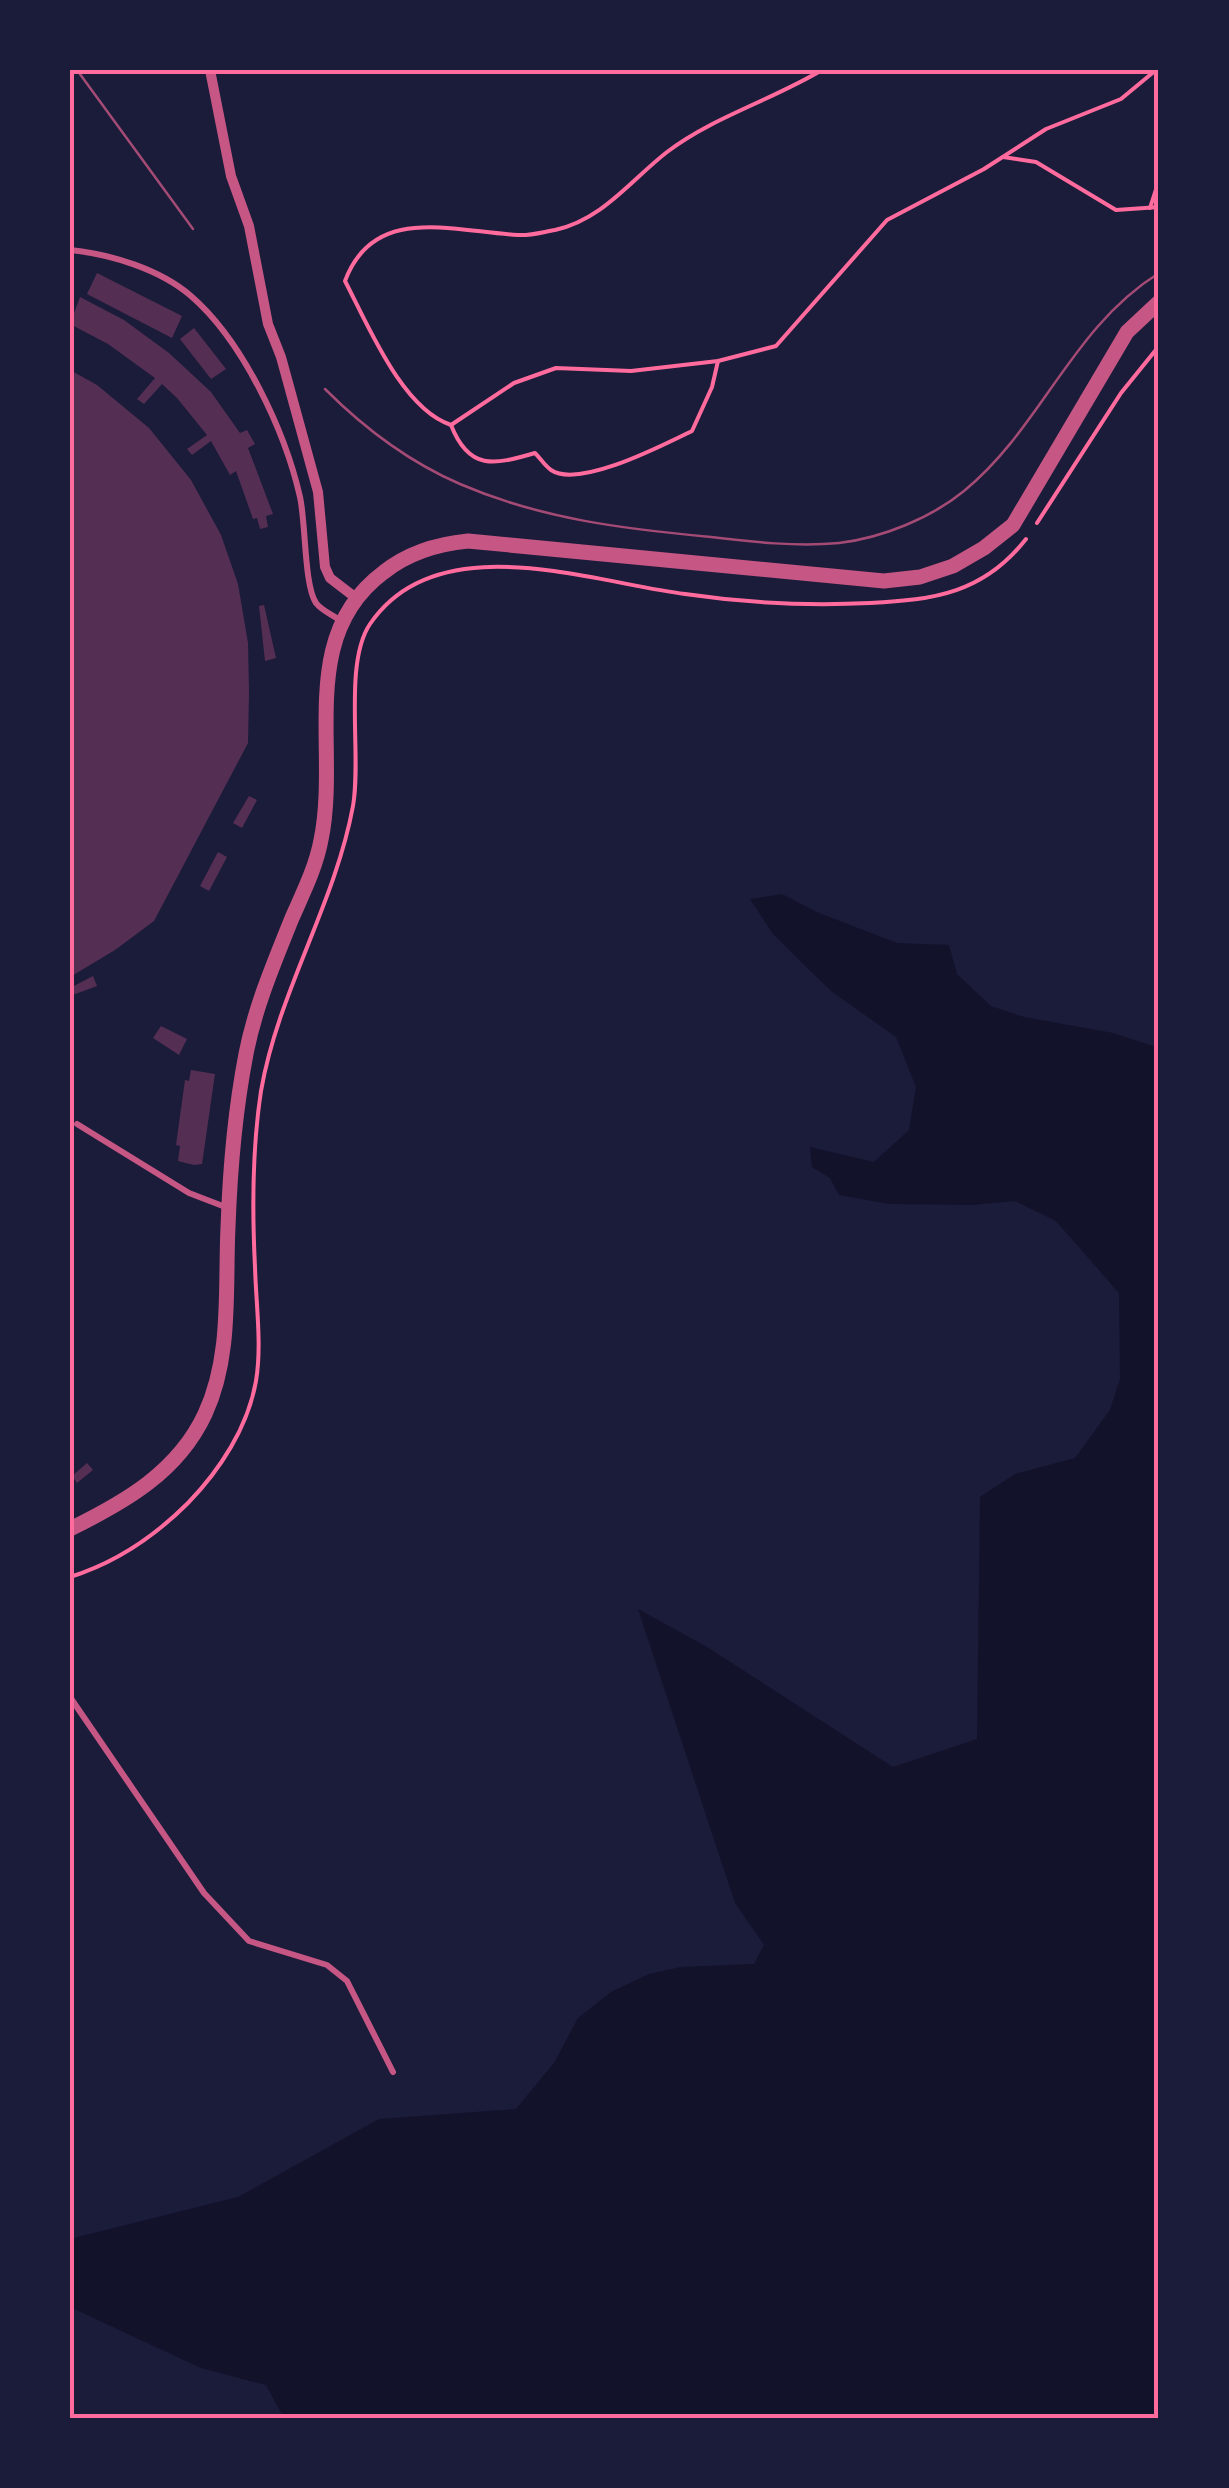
<svg xmlns="http://www.w3.org/2000/svg" width="1229" height="2488" font-family="'PT Sans Narrow',sans-serif">
<rect width="100%" height="100%" fill="#1b1b3a"/>
<path fill="#12122b" d="M782 894 819 913 897 943 949 945 957 974 991 1006 1024 1017 1113 1033 1159 1048V2418H284L266 2385 201 2368 70 2307V2239L238 2197 379 2119 516 2109 554 2063 578 2018 611 1992 649 1974 681 1967 754 1964 764 1945 735 1903 638 1609 707 1647 893 1767 977 1739 980 1497 1015 1474 1075 1458 1110 1410 1120 1379 1119 1293 1056 1221 1015 1201 971 1205 889 1204 839 1195 830 1178 812 1167 810 1147 874 1162 909 1130 916 1087 896 1037 831 991 795 956 773 934 750 899Z"/>
<g fill="#542f53">
<path d="M97 273 182 316 172 338 87 294Z"/>
<path d="M80 297 124 320 169 353 211 392 240 433 247 430 255 444 248 448 273 514 266 516 268 527 260 529 257 518 253 519 236 471 230 475 211 441 192 455 187 449 207 435 177 398 162 384 144 404 137 399 155 378 108 344 70 324Z"/>
<path d="M194 328 226 369 211 379 180 339Z"/>
<path d="M70 370 97 385 149 428 191 480 221 535 238 584 248 643 249 693 248 743 154 921 115 950 70 977Z"/>
<path d="M264 605 276 658 265 661 259 606Z"/>
<path d="M249 796 257 800 242 828 233 823Z"/>
<path d="M218 852 227 857 209 891 200 886Z"/>
<path d="M93 976 97 986 70 996V988Z"/>
<path d="M161 1026 187 1039 179 1055 153 1038Z"/>
<path d="M191 1070 215 1074 202 1164 194 1165 178 1161 180 1146 176 1145 185 1080 189 1081Z"/>
<path d="M87 1463 93 1470 77 1483 72 1476Z"/>
</g>
<g fill="none" stroke-linecap="round" stroke-linejoin="round">
<g stroke="#ff6b9d" stroke-width="4">
<path d="M822 70C772 100 713 117 667 152 631 180 602 220 555 230 543 232 530 236 518 235 455 232 374 203 345 281 368 325 402 409 451 425L514 383 556 368 631 371 718 361 776 346 887 220 984 169 1046 129 1121 99 1156 70"/>
<path d="M1003 157 1036 162 1116 210 1159 207"/>
<path d="M1150 208 1159 180"/>
<path d="M451 425C469 471 494 465 535 453 540 458 545 466 551 470 579 489 663 445 692 431L712 387 718 361"/>
<path d="M1037 523 1121 393 1159 346"/>
<path d="M70 1577C115 1563 155 1536 188 1503 220 1470 248 1427 256 1381 262 1345 256 1304 255 1267 252 1208 252 1150 261 1091 278 992 335 904 353 806 362 755 343 664 370 624 437 525 590 582 685 594 746 603 808 606 870 603 934 600 984 593 1026 539"/>
</g>
<g stroke="#c65784" stroke-width="6">
<path d="M70 250C110 254 160 269 191 296 243 341 285 431 300 497 306 524 304 585 316 603 322 611 333 615 341 621"/>
<path d="M77 1124 189 1193 228 1208"/>
<path d="M70 1697 204 1893 249 1941 327 1965 347 1981 393 2072"/>
</g>
<path stroke="#c65784" stroke-width="10" d="M210 70 231 176 249 226 268 324 281 357 318 492 325 567 330 578 356 598"/>
<path stroke="#c65784" stroke-width="15" d="M70 1529C125 1502 178 1472 205 1414 232 1356 225 1289 228 1227 230 1169 235 1111 246 1054 255 1007 274 963 292 918 303 893 316 867 321 840 340 748 296 637 384 572 408 553 437 544 468 541L884 581 920 577 953 566 984 548 1013 525 1127 332 1159 302"/>
<g stroke="#a44b75" stroke-width="2.5">
<path d="M77 70 193 229"/>
<path d="M325 389C364 428 409 462 460 484 541 519 624 529 711 537 753 542 797 547 839 543 882 538 931 518 964 491 1042 427 1071 328 1159 273"/>
</g>
</g>
<rect width="1229" height="2488" fill="none" stroke="#1b1b3a" stroke-width="145"/>
<rect x="72" y="72" width="1084" height="2344" fill="none" stroke="#ff6b9d" stroke-width="4"/>
</svg>
